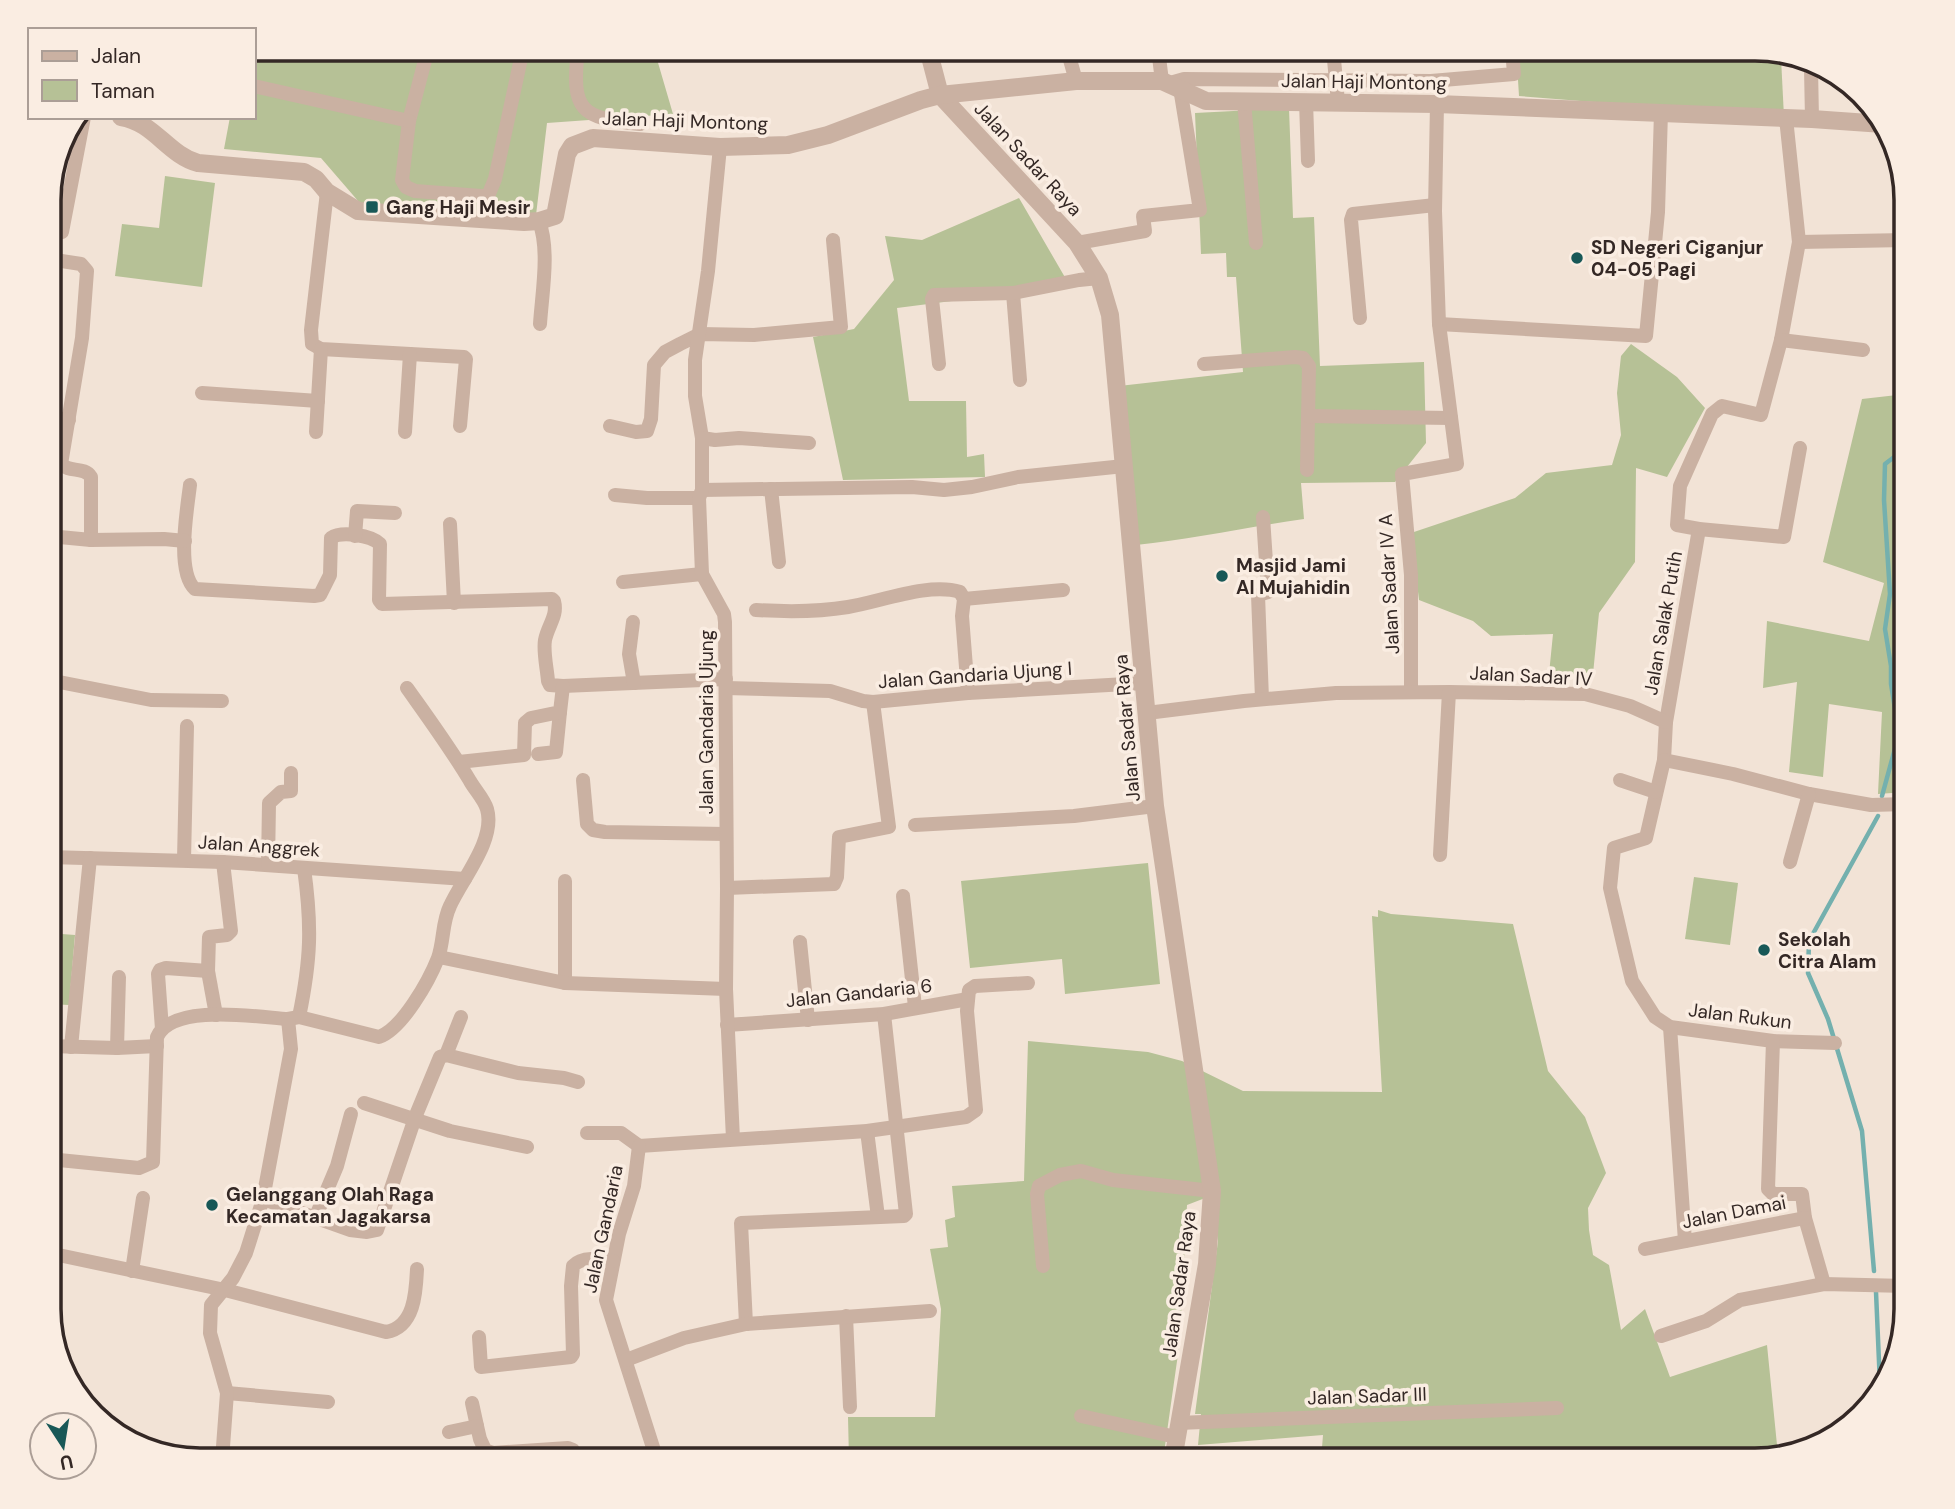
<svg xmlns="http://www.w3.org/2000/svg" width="1955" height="1509" font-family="'DM Sans',sans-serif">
<rect width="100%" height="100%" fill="#f2e3d6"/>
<g fill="#b6c196">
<path d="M254 49H654L673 114 547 123 536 215 365 209 321 158 224 149 230 117H254Z"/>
<path d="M1516 49H1756L1781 58 1784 117 1519 96Z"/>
<path d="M1289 108 1293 218 1314 217 1320 366 1424 362 1426 443 1395 482 1301 483 1304 519C1247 527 1192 539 1136 545L1119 386 1243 372 1236 277H1227L1226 253 1201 254 1195 113Z"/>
<path d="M165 176 215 183 202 287 115 276 122 224 159 228Z"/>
<path d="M1019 198 1070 286 897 308 909 401H966L967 457 984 454 985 477 843 480 813 337 854 329 894 280 885 236 922 240Z"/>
<path d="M1631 344 1677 377 1705 408 1667 477 1636 468 1635 562 1599 613 1593 674H1549L1553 634 1491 636 1473 621 1419 600 1411 533 1515 498 1546 473 1612 465 1621 435 1617 393 1621 356Z"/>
<path d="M1906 394V792L1878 794 1882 712 1829 704 1823 777 1789 772 1797 682 1763 688 1767 621 1869 641 1884 583 1823 562 1862 399Z"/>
<path d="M1148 863 1160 984 1065 994 1062 959 970 968 961 881Z"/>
<path d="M1694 877 1738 883 1730 945 1685 939Z"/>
<path d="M1378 910 1391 914 1513 924 1548 1071 1585 1117 1606 1173 1588 1208 1589 1230 1593 1255 1609 1265 1621 1330 1645 1309 1670 1377 1767 1345 1777 1445 1787 1453 1755 1460H1321L1323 1435 1198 1445 1201 1414H1195L1218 1241 1213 1195 1187 1205 1180 1340 1163 1460H849L848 1417H935L941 1309 930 1249 948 1247 945 1220 955 1217 952 1186 1024 1181 1028 1041 1148 1052 1182 1061 1243 1091 1382 1092 1372 916 1378 917Z"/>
<path d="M49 933 75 935 69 1005 49 1004Z"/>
</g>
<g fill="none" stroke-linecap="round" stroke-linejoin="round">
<g stroke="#74b0ae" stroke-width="4.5">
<path d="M1882 796 1899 734 1891 684V666L1885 629 1890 594 1884 500 1885 464 1906 448"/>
<path d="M1874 1271 1862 1131 1828 1019 1808 973 1809 941 1878 816"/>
<path d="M1876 1292 1880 1385"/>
</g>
<g stroke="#cab1a2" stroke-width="14">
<path d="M428 49 409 121 402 180 406 187 415 191 481 196H488L495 179 523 49"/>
<path d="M578 49C571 111 580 118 640 124"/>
<path d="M1067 49 1076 81"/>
<path d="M1158 49 1162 81"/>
<path d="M1333 49 1338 102"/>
<path d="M1811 68 1812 119"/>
<path d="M1170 83 1184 79 1431 81 1514 74 1512 49"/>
<path d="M254 86 409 121"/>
<path d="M1244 101 1256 243"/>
<path d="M1306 101 1308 161"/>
<path d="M1786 118 1799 242 1781 340 1761 415 1722 406 1712 414 1680 486 1677 525 1699 529 1784 537 1800 448"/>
<path d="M327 192 311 330 312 344 321 349 464 357 466 359 460 426"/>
<path d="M539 221C550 250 542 293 540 324"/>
<path d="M62 232 84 117"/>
<path d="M1799 242 1906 240"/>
<path d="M1077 243 1145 231 1143 216 1200 210 1180 88"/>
<path d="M49 259 81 264 87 271 82 338 61 464C69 473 84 466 91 477V540"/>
<path d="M1013 293 1020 380"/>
<path d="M1360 318 1351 220 1353 214 1435 205"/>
<path d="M1439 324 1646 336 1658 212 1661 112"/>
<path d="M1781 340 1863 350"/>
<path d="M939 364 932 299 934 295 1013 293 1079 280 1099 278"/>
<path d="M1204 364 1295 357 1303 358 1309 366 1307 470"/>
<path d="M202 393 318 401"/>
<path d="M1308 416 1451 418"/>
<path d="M49 417 69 420"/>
<path d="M610 426 636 432 647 431 651 419 654 365 665 352 680 344 700 334 754 335 841 327 833 240"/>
<path d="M316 432 321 349"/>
<path d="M405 432 410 354"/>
<path d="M702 438 695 396V360L708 271 720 147"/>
<path d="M190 485C187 510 176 572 195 589L314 596 320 595 330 575 331 538C341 531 371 535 380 544L379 600 382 604 552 599 554 601C558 616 548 625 545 640 543 652 547 668 548 681L550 685 563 686 726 679"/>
<path d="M771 489 779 562"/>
<path d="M702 490 912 487 944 490 972 487 1018 477 1124 466"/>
<path d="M615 495 647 498H699"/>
<path d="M450 524 454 603"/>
<path d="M1699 529 1666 722 1664 760 1733 774 1809 794 1871 805 1906 804"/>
<path d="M49 536 91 540 164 539 185 541"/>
<path d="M355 536 357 511 395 513"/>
<path d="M623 582 702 574"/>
<path d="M964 599 1063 590"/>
<path d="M756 610C788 612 818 612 848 607 880 602 929 582 960 592L964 599 962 616 968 693"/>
<path d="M633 622 629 654 634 683"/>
<path d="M49 680 151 700 222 701"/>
<path d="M726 688 830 691 863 701 873 702 968 693 1144 683"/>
<path d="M1411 692V575L1402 474 1457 464 1439 324 1435 211 1437 104"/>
<path d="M1262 699 1258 595 1268 592 1263 517"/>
<path d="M1147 713 1244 701 1336 693 1449 692 1585 694 1630 706 1666 722"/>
<path d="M538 754 556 752 560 712"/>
<path d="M1664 760 1646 838 1614 848 1610 888 1632 981 1655 1017 1670 1027 1773 1041 1835 1043"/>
<path d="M459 762 524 755 525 723 531 718 560 712 563 686"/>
<path d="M583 780 587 824 593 830 605 832 726 834"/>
<path d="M1620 780 1656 792"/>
<path d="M915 825 1074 816 1155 806"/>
<path d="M1440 855 1449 692"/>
<path d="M49 857 223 862 465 879"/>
<path d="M184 860 187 726"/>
<path d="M1790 862 1809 794"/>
<path d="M268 865 269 803 281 792 291 791V773"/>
<path d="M565 881V983"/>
<path d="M727 888 834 884 837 877 839 837 889 827 873 702"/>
<path d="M903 896 915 1007"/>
<path d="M800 942 808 1020"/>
<path d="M439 957 565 983 726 989"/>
<path d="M208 971 216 1015"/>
<path d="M119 977 117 1048 157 1046"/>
<path d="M299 1017C311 959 312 926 304 868"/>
<path d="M727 1025 884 1014 968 999"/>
<path d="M1670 1027 1685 1241"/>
<path d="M162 1029 158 974 160 970 166 968 208 971 209 937 227 935 231 931 223 862"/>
<path d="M1773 1041 1768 1189 1773 1194H1802L1805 1218 1824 1284"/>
<path d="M49 1046 117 1048"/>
<path d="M71 1047 90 858"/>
<path d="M446 1055 518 1073 564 1078 578 1082"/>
<path d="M364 1103 450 1131 527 1147"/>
<path d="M867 1131 878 1217"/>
<path d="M587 1133H621L639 1146"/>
<path d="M733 1139 726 989 727 888 725 622 724 614 702 574 699 498 702 490V438L715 440 739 438 809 443"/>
<path d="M639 1146 867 1131 966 1117 976 1110 967 1011 969 990 975 986 1028 983"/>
<path d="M639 1146 634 1186 619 1234 606 1300 657 1460"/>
<path d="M49 1159 139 1168 153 1162 157 1037C172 1003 257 1017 288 1019L299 1017 379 1037C402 1029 429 981 438 958 444 941 442 922 450 906 462 879 496 840 487 809 484 799 475 790 470 781 451 749 429 719 407 688"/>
<path d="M263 1199 350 1230 367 1232 377 1230 416 1115 440 1057 446 1055 461 1017"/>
<path d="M316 1216 337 1166 351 1114"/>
<path d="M1645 1249 1805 1218"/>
<path d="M49 1253 225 1290 386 1332C415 1327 416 1291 417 1269"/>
<path d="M1043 1266 1037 1194 1039 1186 1060 1175 1081 1171 1113 1180 1212 1191"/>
<path d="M132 1271 143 1198"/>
<path d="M846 1316 850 1407"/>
<path d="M746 1324 741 1223 904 1216 906 1214 884 1014"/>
<path d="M1661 1336 1706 1321 1740 1300 1824 1284 1906 1286"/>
<path d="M479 1337 481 1367 571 1357 573 1354 571 1286 573 1266C582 1256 600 1259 613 1261"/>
<path d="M626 1360 684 1338 746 1324 930 1311"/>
<path d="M227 1393 328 1402"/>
<path d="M472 1403 477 1426"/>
<path d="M1081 1416 1176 1437"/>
<path d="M1178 1423 1557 1408"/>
<path d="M449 1432 477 1426 480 1439 485 1450 493 1453 568 1448 573 1450 578 1460"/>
<path d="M222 1460 227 1393 210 1333 211 1305 233 1278 246 1253 263 1199 291 1049 288 1019"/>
</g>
<g stroke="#cab1a2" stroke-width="18">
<path d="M928 49 940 95 1077 243 1099 278 1110 315 1155 806 1212 1191 1207 1264 1173 1460"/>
<path d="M121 117C154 122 168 155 198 163L304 172 316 179 327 192 358 211 524 222 539 221 555 216 567 154 572 146 593 138 720 147 788 145 828 135 921 100 940 95 1076 81H1162L1206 101 1437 104 1812 119 1883 124"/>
</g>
</g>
<g fill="#185857" stroke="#faede2" stroke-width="2.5">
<rect x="365" y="200" width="14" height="14" rx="3.5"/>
<circle cx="1577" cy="258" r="7"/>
<circle cx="1222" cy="576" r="7"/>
<circle cx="1764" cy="950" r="7"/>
<circle cx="212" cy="1205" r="7"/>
</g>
<g text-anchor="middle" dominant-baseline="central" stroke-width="7" stroke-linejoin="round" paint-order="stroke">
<g font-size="19" fill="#342825" stroke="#faede2">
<text transform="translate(1364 82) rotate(1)">Jalan Haji Montong</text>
<text transform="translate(685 121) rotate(2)">Jalan Haji Montong</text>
<text transform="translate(1028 159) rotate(47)">Jalan Sadar Raya</text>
<text transform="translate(1389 584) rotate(-93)">Jalan Sadar IV A</text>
<text transform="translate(1663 623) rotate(-80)">Jalan Salak Putih</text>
<text transform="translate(975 675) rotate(-4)">Jalan Gandaria Ujung I</text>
<text transform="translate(1531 676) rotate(3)">Jalan Sadar IV</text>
<text transform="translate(706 722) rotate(-90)">Jalan Gandaria Ujung</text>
<text transform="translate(1127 728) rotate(-95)">Jalan Sadar Raya</text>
<text transform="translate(259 846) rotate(4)">Jalan Anggrek</text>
<text transform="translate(859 993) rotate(-6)">Jalan Gandaria 6</text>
<text transform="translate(1740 1016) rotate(7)">Jalan Rukun</text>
<text transform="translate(1734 1212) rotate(-11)">Jalan Damai</text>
<text transform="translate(603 1229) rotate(-78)">Jalan Gandaria</text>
<text transform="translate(1179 1284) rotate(-82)">Jalan Sadar Raya</text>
<text transform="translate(1367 1396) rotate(-2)">Jalan Sadar III</text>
</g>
<g font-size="19" font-weight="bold" fill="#342825" stroke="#faede2" text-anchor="start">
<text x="386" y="207">Gang Haji Mesir</text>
<text x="1591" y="247">SD Negeri Ciganjur<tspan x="1591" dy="22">04-05 Pagi</tspan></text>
<text x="1236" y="565">Masjid Jami<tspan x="1236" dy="22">Al Mujahidin</tspan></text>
<text x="1778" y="939">Sekolah<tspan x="1778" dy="22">Citra Alam</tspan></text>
<text x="226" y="1194">Gelanggang Olah Raga<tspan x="226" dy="22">Kecamatan Jagakarsa</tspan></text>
</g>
</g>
<path d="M0 0H1955V1509H0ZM200 61H1755A139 139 0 0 1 1894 200V1309A139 139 0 0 1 1755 1448H200A139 139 0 0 1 61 1309V200A139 139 0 0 1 200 61Z" fill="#faede2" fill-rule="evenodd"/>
<path fill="none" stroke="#342825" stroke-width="3.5" d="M200 61H1755A139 139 0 0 1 1894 200V1309A139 139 0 0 1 1755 1448H200A139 139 0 0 1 61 1309V200A139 139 0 0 1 200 61Z"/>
<rect x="28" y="28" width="228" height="91" fill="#faede2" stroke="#ab9e96" stroke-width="2"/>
<rect x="42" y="51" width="35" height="10" fill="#cab1a2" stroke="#ab9e96" stroke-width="2"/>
<text x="91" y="63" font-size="21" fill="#342825">Jalan</text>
<rect x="42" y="80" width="35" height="21" fill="#b6c196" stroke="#ab9e96" stroke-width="2"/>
<text x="91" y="98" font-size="21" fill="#342825">Taman</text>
<g transform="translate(63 1446) rotate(168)"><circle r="33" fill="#faede2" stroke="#ab9e96" stroke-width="2"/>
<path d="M0-5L12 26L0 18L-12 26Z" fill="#185857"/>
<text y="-10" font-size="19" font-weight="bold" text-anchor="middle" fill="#342825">U</text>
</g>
</svg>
